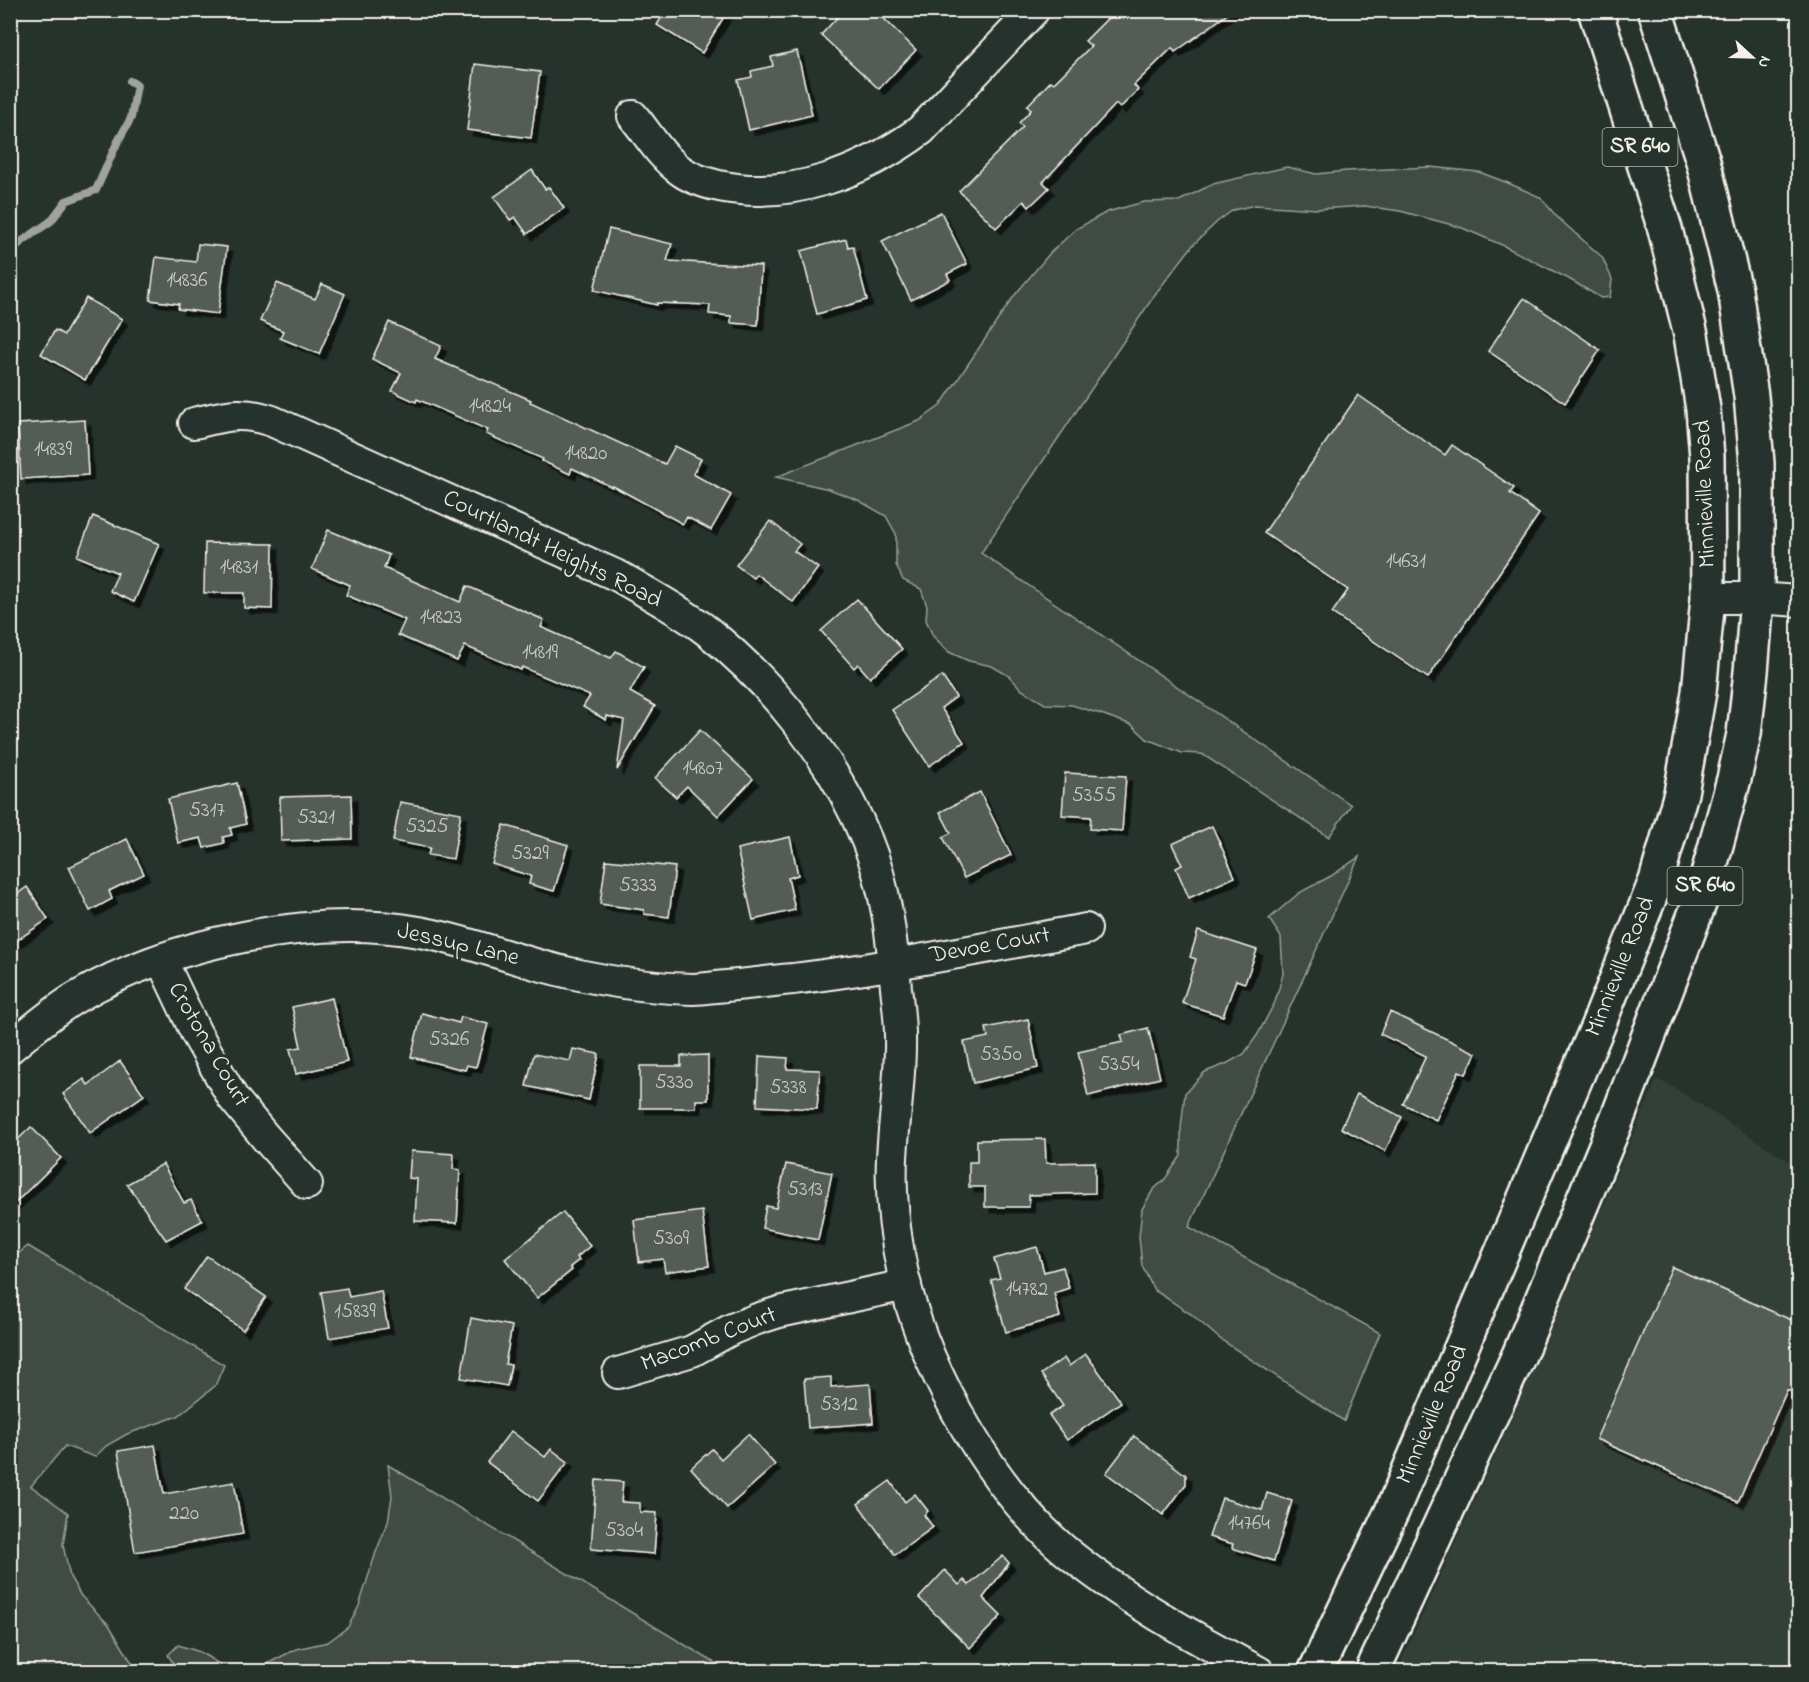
<svg xmlns="http://www.w3.org/2000/svg" width="1809" height="1682" font-family="'Indie Flower',sans-serif">
<defs>
<filter id="shadow"><feDropShadow dx="5.5" dy="5.5" stdDeviation="0" flood-color="#0009"/></filter>
</defs>
<rect width="100%" height="100%" fill="#26332d"/>
<filter id="ink" filterUnits="userSpaceOnUse"><feTurbulence type="fractalNoise" baseFrequency=".0167" numOctaves="2"/><feDisplacementMap in="SourceGraphic" scale="12" xChannelSelector="R" yChannelSelector="G"/><feConvolveMatrix kernelMatrix="1 2 1 2 8 2 1 2 1" color-interpolation-filters="sRGB"/></filter>
<g filter="url(#ink)">
<path fill="#333f39" d="M1657 1079 1676 1089 1798 1167V1671L1398 1672 1403 1657 1526 1387Z"/>
<g fill="#414b45" stroke="#9a9e96" stroke-width="1.5">
<path d="M1287 167 1316 174 1347 171 1430 167 1479 172 1508 183 1540 197 1558 218 1602 257 1612 279 1610 297 1601 298 1569 279 1502 245 1460 227 1400 211 1365 206 1317 209 1255 205 1233 210 1217 222 1193 245 1156 293 981 553 1351 805 1329 837 1202 754 1182 753 1147 739 1132 725 1101 714 1072 705 1045 704 1022 690 1009 676 992 666 969 661 949 652 933 636 926 620 927 606 921 589 903 580 896 565V534L886 516 858 500 829 489 776 477 919 421 940 406 1014 296 1050 253 1076 229 1107 212 1144 202 1179 201 1213 184Z"/>
<path d="M1359 857 1189 1227 1380 1333 1344 1421 1220 1339 1191 1314 1154 1290 1142 1266 1139 1237 1142 1209 1153 1190 1165 1179 1181 1156V1128L1185 1093 1205 1072 1226 1064 1244 1054 1258 1034 1275 1002 1283 974 1281 937 1269 919 1299 893 1331 876Z"/>
<path d="M28 1246 224 1365 215 1386 178 1416 127 1434 106 1446 95 1457 65 1446 31 1486 68 1513 63 1545 70 1577 81 1596 109 1625 137 1671H11L10 1260Z"/>
<path d="M388 1465 728 1671H248L263 1666 296 1649 328 1642 348 1627 359 1606 376 1552 388 1522 392 1496Z"/>
<path d="M178 1645 200 1652 219 1664 245 1671H178L168 1655Z"/>
</g>
<g fill="none" stroke-linecap="round" stroke-linejoin="round">
<path stroke="#9fa39b" stroke-width="8" d="M10 252 21 242 51 221 66 201 96 190 117 143 131 118 137 85 130 81"/>
</g>
<g fill="#525c55" stroke="#f4f1e8" stroke-width="1.5" filter="url(#shadow)">
<path d="M666 10H728L702 53 657 25Z"/>
<path d="M844 10H875L916 50 879 89 821 35Z"/>
<path d="M1116 10H1233L1175 52 1172 48 1134 85 1138 90 1120 108 1116 104 1043 182 1049 188 1029 207 1024 201 996 228 959 191 1023 127 1019 123 1031 110 1027 106 1051 81 1054 83 1091 46 1085 41Z"/>
<path d="M797 51 812 115 749 130 738 80 752 77 751 71 773 66 771 57Z"/>
<path d="M475 64 540 72 531 138 467 130Z"/>
<path d="M532 170 545 189 549 187 564 208 527 234 515 217 510 220 494 197Z"/>
<path d="M941 212 967 264 947 274 950 280 911 300 882 241Z"/>
<path d="M609 229 672 244 667 261 761 266 758 325 731 323V316L709 314 710 305 657 303V305L594 290Z"/>
<path d="M846 239 848 247 853 246 867 300 817 314 801 251Z"/>
<path d="M198 244 227 247 218 314 178 309 179 304 150 300 156 257 196 262Z"/>
<path d="M277 283 315 299 322 284 345 294 319 354 280 338 283 331 260 321Z"/>
<path d="M86 298 122 319 85 380 41 354 55 330 64 335Z"/>
<path d="M1524 298 1600 350 1565 403 1488 351Z"/>
<path d="M389 322 441 346 435 359 531 400 530 402 665 464 675 446 701 459 693 474 731 495 711 530 687 517 683 524 613 486 612 487 572 468 570 474 542 461 543 459 486 434 488 430 417 399 416 402 392 391 401 373 372 359Z"/>
<path d="M1358 395 1445 455 1452 445 1514 488 1510 493 1539 514 1428 678 1332 613 1348 590 1264 533Z"/>
<path d="M85 420 88 475 21 479 18 424Z"/>
<path d="M93 516 159 544 134 602 110 591 118 573 77 556Z"/>
<path d="M770 521 800 544 794 551 818 568 793 602 756 574 753 578 736 565Z"/>
<path d="M328 530 389 555 384 568 460 602 467 586 544 620 541 627 611 658 616 651 644 667 630 692 655 706 617 770 624 720 607 716 606 720 583 707 590 696 522 667 521 670 465 646 457 661 398 635 405 620 346 595 350 585 312 569Z"/>
<path d="M205 543 273 544 272 609 244 608V593H204Z"/>
<path d="M857 599 902 649 870 678 858 664 854 668 821 631Z"/>
<path d="M942 676 956 697 941 708 964 742 929 766 892 710Z"/>
<path d="M700 730 753 779 718 816 687 786 676 797 655 778Z"/>
<path d="M1065 773 1126 776 1122 831 1090 829 1091 817 1062 815Z"/>
<path d="M237 783 246 824 230 828 232 835 223 837 224 843 204 848 201 838 178 843 168 799Z"/>
<path d="M980 792 1011 855 964 878 943 837 951 833 940 812Z"/>
<path d="M351 795 352 839 281 841 280 797Z"/>
<path d="M400 802 461 813 453 859 428 855 430 848 393 841Z"/>
<path d="M504 825 568 845 554 891 529 884 531 876 492 864Z"/>
<path d="M1212 826 1235 877 1189 898 1176 868 1182 865 1172 844Z"/>
<path d="M790 837 798 875 788 878 795 910 753 920 737 849Z"/>
<path d="M127 839 144 874 109 891 112 899 90 911 69 867Z"/>
<path d="M606 860 675 867 669 917 644 914V910L600 904Z"/>
<path d="M27 887 48 919 10 945V899Z"/>
<path d="M1198 931 1257 950 1245 983 1236 980 1223 1016 1182 1003 1196 959 1190 957Z"/>
<path d="M332 998 347 1062 296 1074 290 1049 301 1047 292 1007Z"/>
<path d="M1390 1012 1476 1053 1466 1074 1459 1071 1436 1120 1403 1104 1426 1056 1380 1034Z"/>
<path d="M422 1013 459 1023 461 1017 488 1024 476 1067 467 1065 465 1070 411 1057Z"/>
<path d="M1028 1019 1038 1068 973 1083 964 1042 988 1037 986 1028Z"/>
<path d="M1148 1028 1160 1078 1088 1096 1078 1052 1123 1042 1121 1035Z"/>
<path d="M573 1049 599 1054 589 1100 526 1086 534 1054 570 1061Z"/>
<path d="M708 1055V1100H696V1108H640V1066H681V1056Z"/>
<path d="M759 1056 788 1058 787 1069 820 1070 817 1109 757 1106Z"/>
<path d="M120 1061 144 1095 90 1133 63 1094 84 1079 88 1085Z"/>
<path d="M1357 1094 1402 1117 1385 1151 1341 1128Z"/>
<path d="M31 1127 61 1158 10 1208V1147Z"/>
<path d="M1045 1139 1046 1163 1095 1162V1193L1029 1195V1207H985V1187H969V1162H977V1140Z"/>
<path d="M411 1151 454 1154 453 1169 460 1170 457 1223 415 1221 417 1179 409 1178Z"/>
<path d="M163 1164 184 1203 191 1200 202 1221 166 1240 127 1184Z"/>
<path d="M786 1164 832 1173 818 1240 762 1228 766 1206 776 1208Z"/>
<path d="M702 1211 709 1266 665 1272 663 1259 639 1262 634 1220Z"/>
<path d="M563 1212 590 1246 577 1257 579 1260 570 1267 572 1270 537 1298 505 1259Z"/>
<path d="M1037 1247 1044 1272 1063 1267 1069 1288 1054 1293 1060 1317 1006 1332 991 1280 1000 1278 994 1259Z"/>
<path d="M207 1256 266 1297 243 1330 184 1289Z"/>
<path d="M1672 1267 1798 1323V1394L1787 1390 1738 1502 1596 1439Z"/>
<path d="M347 1288 349 1297 381 1291 388 1328 329 1338 321 1292Z"/>
<path d="M471 1318 512 1326 505 1364 511 1365 507 1386 461 1378Z"/>
<path d="M1086 1354 1121 1402 1067 1440 1049 1415 1063 1406 1041 1374 1064 1358 1069 1366Z"/>
<path d="M831 1377V1387L870 1384 873 1423 808 1428 804 1379Z"/>
<path d="M511 1431 545 1457 551 1449 568 1462 538 1501 487 1462Z"/>
<path d="M748 1434 775 1465 727 1508 691 1468 712 1449 721 1459Z"/>
<path d="M1134 1436 1186 1475V1484L1163 1515 1106 1473Z"/>
<path d="M155 1445 164 1494 234 1482 243 1534 135 1552 118 1451Z"/>
<path d="M596 1480 623 1482 621 1502 640 1503V1512L657 1513 654 1554 591 1549Z"/>
<path d="M890 1481 905 1502 915 1494 928 1511 924 1515 933 1527 895 1555 858 1504Z"/>
<path d="M1267 1493 1292 1501 1274 1561 1232 1548 1233 1544 1209 1537 1222 1498 1262 1510Z"/>
<path d="M1003 1556 1009 1563 983 1598 1001 1616 970 1648 919 1598 945 1570 959 1585 964 1580 969 1585Z"/>
</g>
<g fill="none" stroke-linecap="round" stroke-linejoin="round">
<defs>
<g id="minor">
<path d="M633 116C648 134 661 157 681 171 692 179 706 183 719 186 791 201 864 172 921 130L1034 10"/>
<path d="M194 423C225 416 240 410 272 421L620 577C649 594 680 610 707 631 773 683 836 763 867 841 886 887 892 939 896 988 898 1004 900 1020 900 1036 901 1078 894 1117 892 1158 890 1201 896 1245 906 1287 929 1377 992 1487 1062 1548 1119 1596 1193 1637 1259 1672"/>
<path d="M1708 598H1757L1798 601"/>
<path d="M161 959 196 1033 233 1098 266 1138 307 1184"/>
<path d="M10 1048C32 1030 53 1011 77 997 169 943 313 913 419 932 470 941 519 962 570 973 610 982 652 988 693 989 704 989 715 987 726 986 749 984 771 981 793 979 891 967 989 947 1086 929"/>
<path d="M618 1373 692 1351 732 1329 757 1319 779 1312 906 1285"/>
</g>
<g id="major">
<path d="M1315 1672 1392 1511 1597 1028 1656 881 1681 793 1699 692 1708 598 1707 457 1703 409 1691 335 1665 229 1595 10"/>
<path d="M1372 1672 1519 1355 1619 1114 1702 896 1734 779 1744 734 1751 672 1757 598V463L1751 396 1735 290 1703 161 1655 10"/>
</g>
</defs>
<use href="#minor" stroke="#f4f1e8" stroke-width="34"/>
<use href="#major" stroke="#f4f1e8" stroke-width="38"/>
<use href="#minor" stroke="#26332d" stroke-width="30"/>
<use href="#major" stroke="#26332d" stroke-width="33"/>
</g>
</g>
<g text-anchor="middle" dominant-baseline="central" stroke-width="6" stroke-linejoin="round" paint-order="stroke">
<g font-size="21" fill="#ccccc3">
<text x="187" y="281">14836</text>
<text x="490" y="407">14824</text>
<text x="53" y="450">14839</text>
<text x="586" y="454">14820</text>
<text x="1406" y="562">14631</text>
<text x="239" y="568">14831</text>
<text x="441" y="618">14823</text>
<text x="540" y="653">14819</text>
<text x="703" y="769">14807</text>
<text x="1094" y="796">5355</text>
<text x="207" y="811">5317</text>
<text x="316" y="818">5321</text>
<text x="427" y="827">5325</text>
<text x="530" y="854">5329</text>
<text x="638" y="886">5333</text>
<text x="449" y="1040">5326</text>
<text x="1001" y="1055">5350</text>
<text x="1119" y="1065">5354</text>
<text x="674" y="1083">5330</text>
<text x="788" y="1088">5338</text>
<text x="805" y="1190">5313</text>
<text x="671" y="1239">5309</text>
<text x="1027" y="1290">14782</text>
<text x="355" y="1312">15839</text>
<text x="839" y="1405">5312</text>
<text x="184" y="1514">220</text>
<text x="1249" y="1524">14764</text>
<text x="624" y="1531">5304</text>
</g>
<g fill="#26332d" stroke="#b6b8b0" stroke-width="1.5">
<rect x="1602.5" y="128" width="75" height="38" rx="4.5"/>
<rect x="1667.5" y="867" width="75" height="38" rx="4.5"/>
</g>
<g font-size="22" font-weight="bold" fill="#f4f1e8">
<text x="1640" y="147">SR 640</text>
<text x="1705" y="886">SR 640</text>
</g>
<g font-size="24" fill="#f4f1e8" stroke="#26332d">
<text transform="translate(1706 494) rotate(-92)">Minnieville Road</text>
<text transform="translate(552 550) rotate(26)">Courtlandt Heights Road</text>
<text transform="translate(458 945) rotate(13)">Jessup Lane</text>
<text transform="translate(990 946) rotate(-10)">Devoe Court</text>
<text transform="translate(1621 967) rotate(-68)">Minnieville Road</text>
<text transform="translate(208 1045) rotate(60)">Crotona Court</text>
<text transform="translate(709 1340) rotate(-21)">Macomb Court</text>
<text transform="translate(1433 1415) rotate(-67)">Minnieville Road</text>
</g>
</g>
<rect width="1809" height="1682" fill="none" stroke="#26332d" stroke-width="36"/>
<rect x="18" y="18" width="1773" height="1646" fill="none" stroke="#f4f1e8" stroke-width="2" filter="url(#ink)"/>
<g transform="translate(1752 57) rotate(112)" stroke="#26332d" stroke-width="4.5" paint-order="stroke">
<path d="M0-4.5L10 22L0 15L-10 22Z" fill="#f4f1e8"/>
<text y="-9" font-size="16" font-weight="bold" text-anchor="middle" fill="#f4f1e8">N</text>
</g>
</svg>
